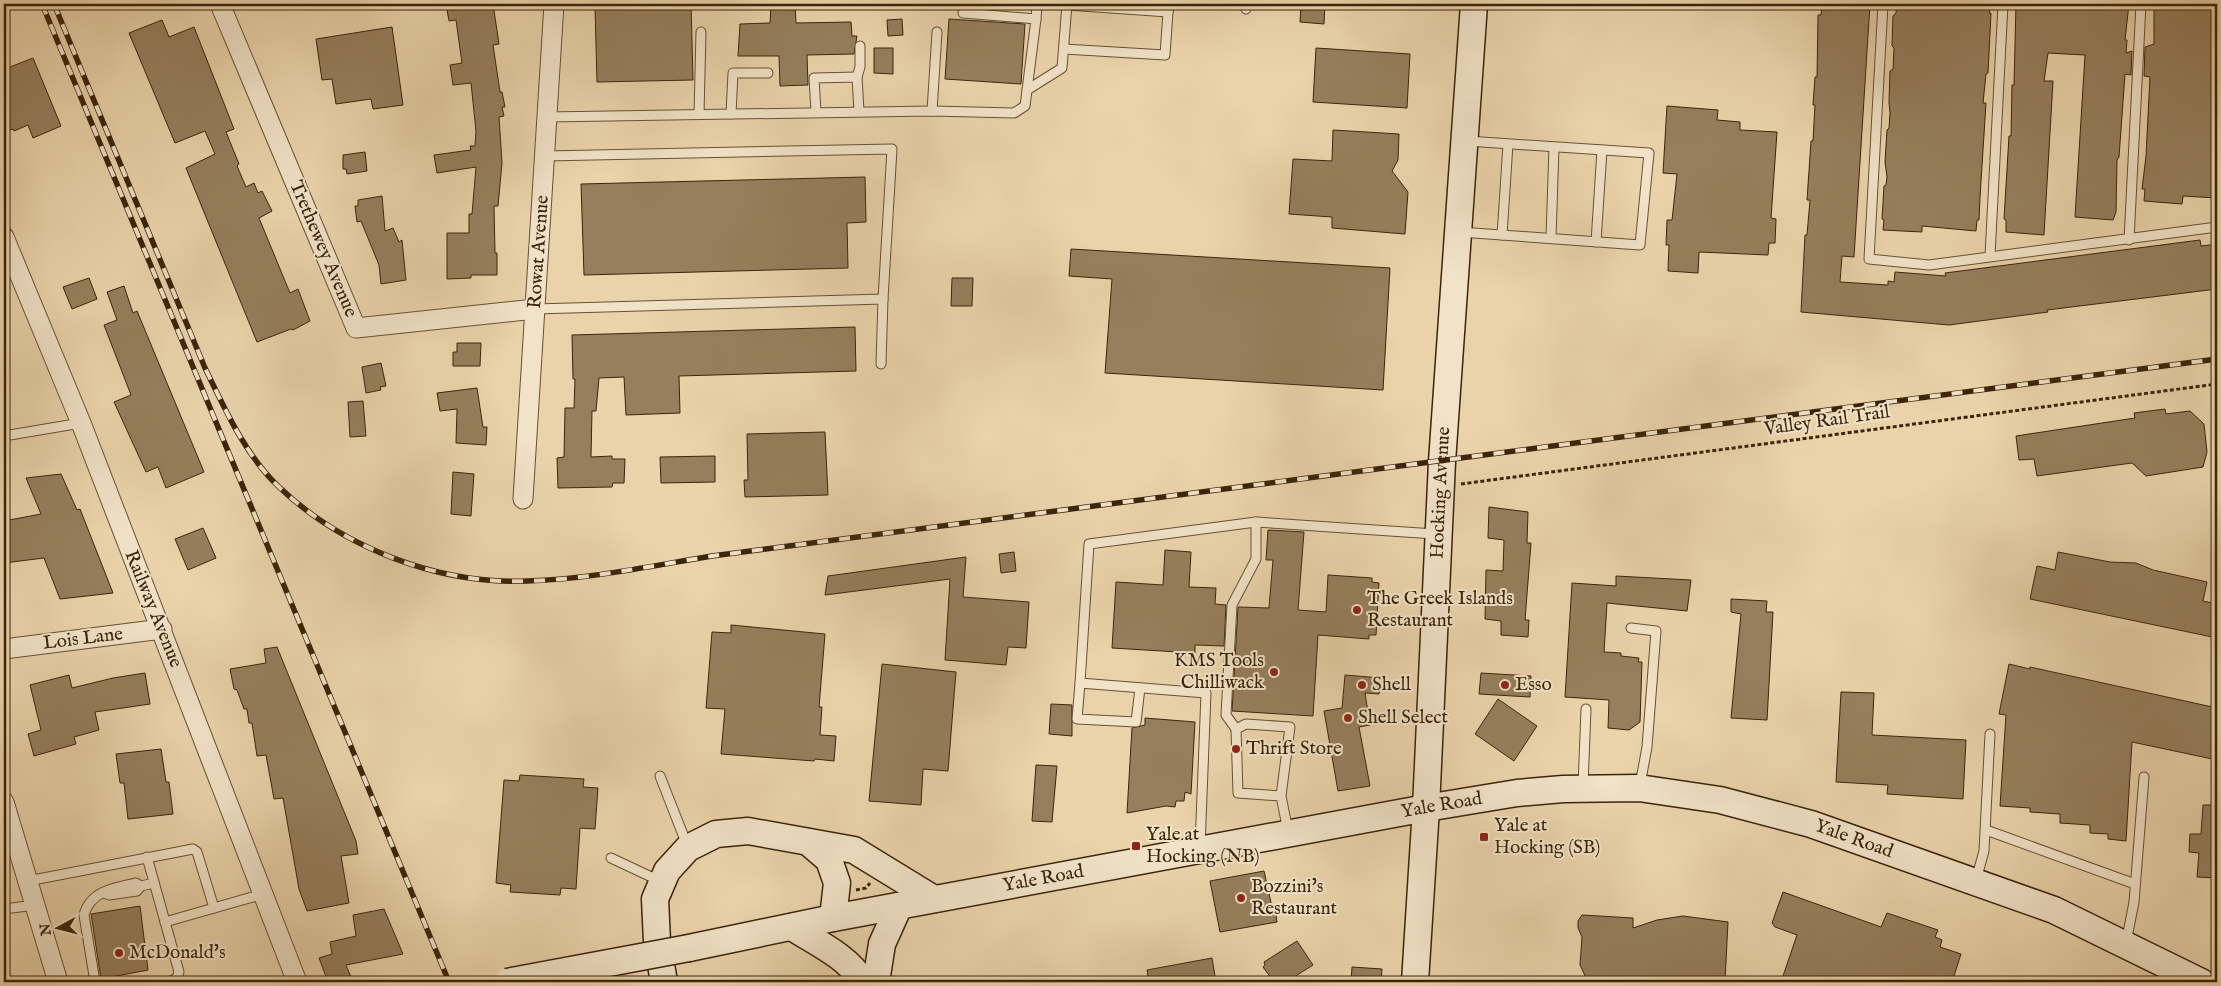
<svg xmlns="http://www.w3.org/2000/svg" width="2221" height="986" font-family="'IM FELL English',serif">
<rect width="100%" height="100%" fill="#ead3ab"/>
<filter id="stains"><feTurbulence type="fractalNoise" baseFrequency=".004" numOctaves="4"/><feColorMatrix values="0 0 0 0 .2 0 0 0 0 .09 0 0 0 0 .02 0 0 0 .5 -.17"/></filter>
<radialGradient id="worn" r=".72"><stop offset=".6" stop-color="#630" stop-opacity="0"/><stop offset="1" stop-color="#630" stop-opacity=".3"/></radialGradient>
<g fill="#967f5d" stroke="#3c2409">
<path d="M446 4H493L499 44 493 45 500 92H502L505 107H502L504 116 499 117 502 163 498 206H494L495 253H497V275H471V278L447 279V233H469V214H472L476 167 437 173 434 155 471 150 470 146H475L476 131 471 83 453 85 450 65 462 63 456 20 449 21Z"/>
<path d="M619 4H691L693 80 597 82 595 7 619 6Z"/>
<path d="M1301 4H1325L1324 24 1300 22Z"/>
<path d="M1822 4H1870L1854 257 1842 256 1840 282 1888 285V281L1894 282 1895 272 1946 276 1945 273 2200 240 2201 246 2217 244V289L2047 310 2048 312 1949 325 1801 312 1805 235H1807L1810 200H1807L1811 141H1813L1815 105H1813L1815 77H1817L1818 15H1821Z"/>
<path d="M1897 4 1990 9 1989 13H1991L1988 73 1986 74 1983 103H1986L1980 197 1979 220H1977L1976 231 1922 226V232L1883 230 1884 220 1882 219 1884 186 1886 185 1887 177 1885 162 1887 130 1889 128 1890 113 1889 102 1890 71 1893 69 1894 48 1892 46 1893 16 1896 13Z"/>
<path d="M2016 4H2129L2125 40H2127L2126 53 2132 51 2131 75 2125 74 2119 157 2117 160 2116 212 2113 220 2075 217 2085 55 2048 53 2044 81H2053L2044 235 2006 232V220L2004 219 2009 136H2011L2012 85H2014Z"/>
<path d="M2154 4H2217V198L2183 196 2182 204 2144 201 2145 189H2142L2146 156 2150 77 2144 76 2145 47 2154 44Z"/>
<path d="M771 5H795L796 23 851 22 852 36H857L854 54 807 55 808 85 780 86 779 56H738L740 24 770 23Z"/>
<path d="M902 19 903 35 888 36 887 20Z"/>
<path d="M949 19 1025 24 1021 84 945 79Z"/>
<path d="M162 20 169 37 194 27 234 129 226 132 239 164 237 166 246 187 254 183 258 193 262 191 272 211 259 218 290 293 298 289 310 321 293 330 291 329 257 342 186 168 215 154 205 131 175 143 129 33Z"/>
<path d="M392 27 403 105 373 109 371 99 336 104 332 79 322 80 316 39Z"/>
<path d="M874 48H893V74L874 73Z"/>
<path d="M1316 48 1410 54 1407 108 1313 102Z"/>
<path d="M33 58 61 126 33 138 28 125 14 131 13 129 10 130 4 114V83L10 81 5 69Z"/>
<path d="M1667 106 1718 110 1717 120 1740 122V130L1777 132 1771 218 1776 219 1775 243H1769L1768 255 1699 252 1698 273 1668 271 1669 245H1666L1667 220H1672L1677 174 1663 173Z"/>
<path d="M1333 130 1399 134 1398 160 1392 171 1408 192 1405 234 1332 228V217L1289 214 1293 159 1332 161Z"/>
<path d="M365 152 367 171 347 174 346 169H343V155Z"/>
<path d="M865 177 866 222 847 223 848 268 584 275 581 184Z"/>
<path d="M382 196 385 231 393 228 399 242 402 240 406 280 381 284 379 265 361 221 357 222 355 206H358V200Z"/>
<path d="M1071 249 1390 268 1383 390 1105 373 1112 279 1069 276Z"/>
<path d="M89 278 97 299 72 309 63 287Z"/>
<path d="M952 278H973L972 306H951Z"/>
<path d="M124 286 133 313 137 311 204 472 166 488 158 467 146 472 114 402 131 395 104 325 117 320 107 292Z"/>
<path d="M855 327 856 371 679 376 680 413 626 415 624 377 599 378 596 411H592L591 457 612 456V459H625L624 483H613L612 487 558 488 557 458 564 457 565 408H574L575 379H573L572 335Z"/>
<path d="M457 343H481L480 366H453V352H457Z"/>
<path d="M381 363 386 386 380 387 381 390 366 393 362 367Z"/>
<path d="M477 388 483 427H487L486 445 456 443 457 409 440 411 437 393Z"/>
<path d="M363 401 366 436 350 437 348 402Z"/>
<path d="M2165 409 2166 414 2190 411 2204 424 2207 452 2203 467 2146 476 2132 463 2037 476 2034 459 2019 460 2016 436 2135 418 2134 413Z"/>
<path d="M825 432 828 495 745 497 744 480H748L747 434Z"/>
<path d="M715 456V482L661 483 660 457Z"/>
<path d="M453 472 474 474 471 516 451 514Z"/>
<path d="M61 474 77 510 80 509 113 593 60 599 44 558 4 563V521L41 514 26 478Z"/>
<path d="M1489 507 1528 512 1527 543H1531L1525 620H1529L1528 637 1501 635V621L1485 619 1486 570 1503 571 1504 540 1488 538Z"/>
<path d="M203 528 216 558 188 570 175 539Z"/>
<path d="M1268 530 1304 532 1298 610 1326 612 1328 575 1372 578V582L1379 583 1376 635H1369V639L1318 635 1313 716 1232 711 1238 607 1269 608 1273 560H1266Z"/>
<path d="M1165 550 1191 552 1189 587 1216 588 1215 604 1226 605 1224 646 1195 645V653L1112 648 1116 582 1163 585Z"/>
<path d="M1014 552 1016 571 1001 573 999 554Z"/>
<path d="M2058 552 2110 562 2136 563 2153 570 2207 582 2203 601 2217 604V638L2030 599 2037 566 2055 570Z"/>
<path d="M966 557 963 597 1029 602 1026 648 1008 647 1006 665 945 660 950 579 825 595 828 576Z"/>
<path d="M1616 576 1691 580 1687 611 1607 603 1604 652 1621 653V656L1639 658 1638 662H1642L1640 722 1629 730 1608 728 1609 700 1565 697 1572 583 1616 586Z"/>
<path d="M1731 599 1767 601 1766 612H1773L1767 720 1731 718 1741 614 1731 612Z"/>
<path d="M731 625 825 634 819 707H822L820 735 836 736 834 761 815 759 814 761 721 754 725 709 706 708 712 632 731 633Z"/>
<path d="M277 647 356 841 358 854 341 856 349 903 307 911 299 889 283 798 274 799 266 755 257 756 252 723H249L247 709H244L237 690 234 689 230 669 266 663 264 649Z"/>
<path d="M882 664 956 672 948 771 923 769 921 805 869 801Z"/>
<path d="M2009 664 2030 669V667L2217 708V760L2132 742 2126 841 2108 839V834L2090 833V825L2060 823V814L2030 812V808L2000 806 2006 715 1999 714Z"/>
<path d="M145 673 150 704 95 712 99 730 74 737 76 744 34 756 28 734 41 730 30 685 69 675 72 688 113 678Z"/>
<path d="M1481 673 1531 676 1530 697 1479 694Z"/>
<path d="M1345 675 1381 678 1379 694 1365 693 1370 725 1359 727 1370 786 1338 791 1324 711 1342 708Z"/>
<path d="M1841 692 1874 693 1872 735 1966 740 1963 799 1887 794 1888 785 1836 782Z"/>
<path d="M1498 699 1537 726 1514 761 1475 734Z"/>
<path d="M1051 704 1072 705V736L1049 734Z"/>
<path d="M1145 718 1195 722 1191 794 1185 792 1184 801H1176L1175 807 1166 806 1127 813 1132 728 1145 725Z"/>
<path d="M161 749 166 782H169L173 814 128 819 124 783H120L116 754Z"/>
<path d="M1036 765 1057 766 1052 822 1032 821Z"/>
<path d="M520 775 584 779 583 787 598 788 595 829 580 828 576 889 561 888 560 895 510 892 511 885 496 883 504 780 519 781Z"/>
<path d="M2203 805H2217V878L2197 877 2199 853 2189 852 2190 834H2201Z"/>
<path d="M1264 871 1272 907H1275L1277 922 1220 932 1210 881Z"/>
<path d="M1783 892 1881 927 1887 913 1938 930 1935 937 1942 940 1940 947 1961 954 1952 982H1781L1797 935 1775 927 1772 923Z"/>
<path d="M140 906 148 970 101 979 91 914Z"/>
<path d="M384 909 403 954 346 965 353 982H328L319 958 332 954 330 942 356 936 353 915Z"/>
<path d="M1582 915 1633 918V928L1657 920 1683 916 1728 922 1725 982H1588L1580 965 1582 937 1578 928V921Z"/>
<path d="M1297 941 1313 965 1286 982H1274L1263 967 1265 965 1264 962Z"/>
<path d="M1212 958 1216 982H1149L1147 970Z"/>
<path d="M1352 967 1382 969 1381 982H1351Z"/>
</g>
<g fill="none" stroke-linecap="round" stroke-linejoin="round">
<defs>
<g id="lane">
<path d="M1883 4 1869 259 1929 265 2217 227"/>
<path d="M1067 5 1168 12 1169 4"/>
<path d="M1246 9 1247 4"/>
<path d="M1036 19 1037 4"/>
<path d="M1064 49 1165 55 1168 12"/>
<path d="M857 77 860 67V46"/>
<path d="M1027 90 1062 68 1067 4"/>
<path d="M932 111 937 32"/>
<path d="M816 112 814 78 857 77 859 111"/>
<path d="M699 114 701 32"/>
<path d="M731 114 733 73H768"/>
<path d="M547 117 932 111 1014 113 1025 106 1036 19 963 13"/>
<path d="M1460 232 1640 245 1649 153 1467 141"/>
<path d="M1502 235 1508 144"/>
<path d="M1551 238 1554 147"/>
<path d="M2129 240 2141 4"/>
<path d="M1596 242 1602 150"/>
<path d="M1990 256 2003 4"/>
<path d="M535 309 883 299 892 149 545 156"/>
<path d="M881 364 883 299"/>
<path d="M4 436 81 423"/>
<path d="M1631 628 1656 631 1647 747 1640 785"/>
<path d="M1080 683 1077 719 1136 722 1140 688"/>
<path d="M1236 729 1226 715 1232 605 1256 559V522L1435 534"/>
<path d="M660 776 687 845"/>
<path d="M1583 786 1586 709"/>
<path d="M1281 796 1290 727 1246 724 1236 729 1238 793 1281 796 1288 831"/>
<path d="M1986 830 2135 884"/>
<path d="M1200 847 1206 693 1080 683 1089 544 1256 522"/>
<path d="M147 857 179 972 177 978 169 982"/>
<path d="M611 858 660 881"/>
<path d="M1976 880 1984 851 1990 734"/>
<path d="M28 881 193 849 197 852 214 908"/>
<path d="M104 893 109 895 137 891 141 886 154 883"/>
<path d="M4 909 35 905"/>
<path d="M165 922 263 894"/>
<path d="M2126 943 2134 902 2144 777"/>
<path d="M95 982 84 915C90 891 116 887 136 883L141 886"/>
</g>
<g id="street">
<path d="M220 4 356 328 535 309"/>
<path d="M4 237 81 423 297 982"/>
<path d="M523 499 554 4"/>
<path d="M4 649 162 629"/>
<path d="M4 802 58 982"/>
</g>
<g id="secondary">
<path d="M808 842 829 860 837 883 833 918"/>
<path d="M792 927C817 943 847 956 863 982"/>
<path id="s1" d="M689 948 833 918 1426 808 1517 793 1563 789 1639 788 1720 800 1811 824 2054 910 2201 982"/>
<path d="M664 982 657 942 655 899 667 871 688 848 716 834 748 831 854 850 934 899"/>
<path d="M876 982 882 944 899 906"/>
<path id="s2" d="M1415 982 1426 808 1442 462 1474 4"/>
</g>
</defs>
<use href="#lane" stroke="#685032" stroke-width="11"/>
<use href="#street" stroke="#685032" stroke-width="21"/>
<use href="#secondary" stroke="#3c2409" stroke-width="29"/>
<g stroke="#3c2409" stroke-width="3" stroke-dasharray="4 2.5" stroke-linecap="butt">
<path d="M1461 484 2217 384"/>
<path d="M856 890 866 888 870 883"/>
</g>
<use href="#lane" stroke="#f1e2c8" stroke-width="9"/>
<use href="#street" stroke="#f1e2c8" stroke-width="19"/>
<use href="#secondary" stroke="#f1e2c8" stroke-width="26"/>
<defs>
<g id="rail">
<path d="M42 4 449 982"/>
<path d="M54 4 205 368C225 409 245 455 279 487 343 548 439 585 528 581 590 579 651 566 712 556L2217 359"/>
</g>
</defs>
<use href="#rail" stroke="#3c2409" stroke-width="5.5"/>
<use href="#rail" stroke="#f1e2c8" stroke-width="4" stroke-dasharray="11" stroke-linecap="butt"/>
<defs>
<path id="secondary-bridge" d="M507 982 689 948"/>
</defs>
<use href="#secondary-bridge" stroke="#3c2409" stroke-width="29" stroke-linecap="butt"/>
<use href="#secondary-bridge" stroke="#f1e2c8" stroke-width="26"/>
</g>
<g fill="#8f2418" stroke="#f1e2c8" stroke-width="2">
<circle cx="1357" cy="610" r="5"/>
<circle cx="1274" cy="672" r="5"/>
<circle cx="1362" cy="685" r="5"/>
<circle cx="1505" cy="685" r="5"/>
<circle cx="1348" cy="718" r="5"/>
<circle cx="1236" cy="749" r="5"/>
<rect x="1479" y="832" width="10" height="10" rx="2.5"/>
<rect x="1131" y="841" width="10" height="10" rx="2.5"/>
<circle cx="1241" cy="898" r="5"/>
<circle cx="119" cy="953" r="5"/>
</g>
<g text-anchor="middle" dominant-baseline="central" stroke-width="4" stroke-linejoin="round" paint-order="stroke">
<g font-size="19" fill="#3c2409" stroke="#f1e2c8">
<text transform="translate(323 249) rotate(67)">Trethewey Avenue</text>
<text transform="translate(539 252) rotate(-86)">Rowat Avenue</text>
<text transform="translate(1827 421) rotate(-8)">Valley Rail Trail</text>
<text stroke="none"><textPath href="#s2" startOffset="490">Hocking Avenue</textPath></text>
<text transform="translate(153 609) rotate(68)">Railway Avenue</text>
<text transform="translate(83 639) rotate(-7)">Lois Lane</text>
<text stroke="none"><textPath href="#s1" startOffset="766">Yale Road</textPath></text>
<text stroke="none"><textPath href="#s1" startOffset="1186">Yale Road</textPath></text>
<text stroke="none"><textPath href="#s1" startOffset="361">Yale Road</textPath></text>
</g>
<g font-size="19" fill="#3c2409" stroke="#f1e2c8" text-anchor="start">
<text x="1367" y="599">The Greek Islands<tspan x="1367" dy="22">Restaurant</tspan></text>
<text x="1264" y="661" text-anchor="end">KMS Tools<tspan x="1264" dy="22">Chilliwack</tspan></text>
<text x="1372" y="685">Shell</text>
<text x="1515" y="685">Esso</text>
<text x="1358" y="718">Shell Select</text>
<text x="1246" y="749">Thrift Store</text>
<text x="1494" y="826">Yale at<tspan x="1494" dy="22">Hocking (SB)</tspan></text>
<text x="1146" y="835">Yale at<tspan x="1146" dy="22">Hocking (NB)</tspan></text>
<text x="1251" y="887">Bozzini's<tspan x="1251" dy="22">Restaurant</tspan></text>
<text x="129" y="953">McDonald's</text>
</g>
</g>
<rect width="2221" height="986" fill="none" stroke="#ead3ab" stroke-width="20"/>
<rect x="5" y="5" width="2211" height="976" fill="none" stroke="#3c2409" stroke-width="2.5"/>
<rect x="10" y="10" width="2201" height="966" fill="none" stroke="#3c2409"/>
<g transform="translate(58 928) rotate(263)" stroke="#f1e2c8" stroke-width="4" paint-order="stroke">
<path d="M0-4L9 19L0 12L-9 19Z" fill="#3c2409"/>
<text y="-8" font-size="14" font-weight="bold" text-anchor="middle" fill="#3c2409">N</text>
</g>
<rect width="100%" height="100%" filter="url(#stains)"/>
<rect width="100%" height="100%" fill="url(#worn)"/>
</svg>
